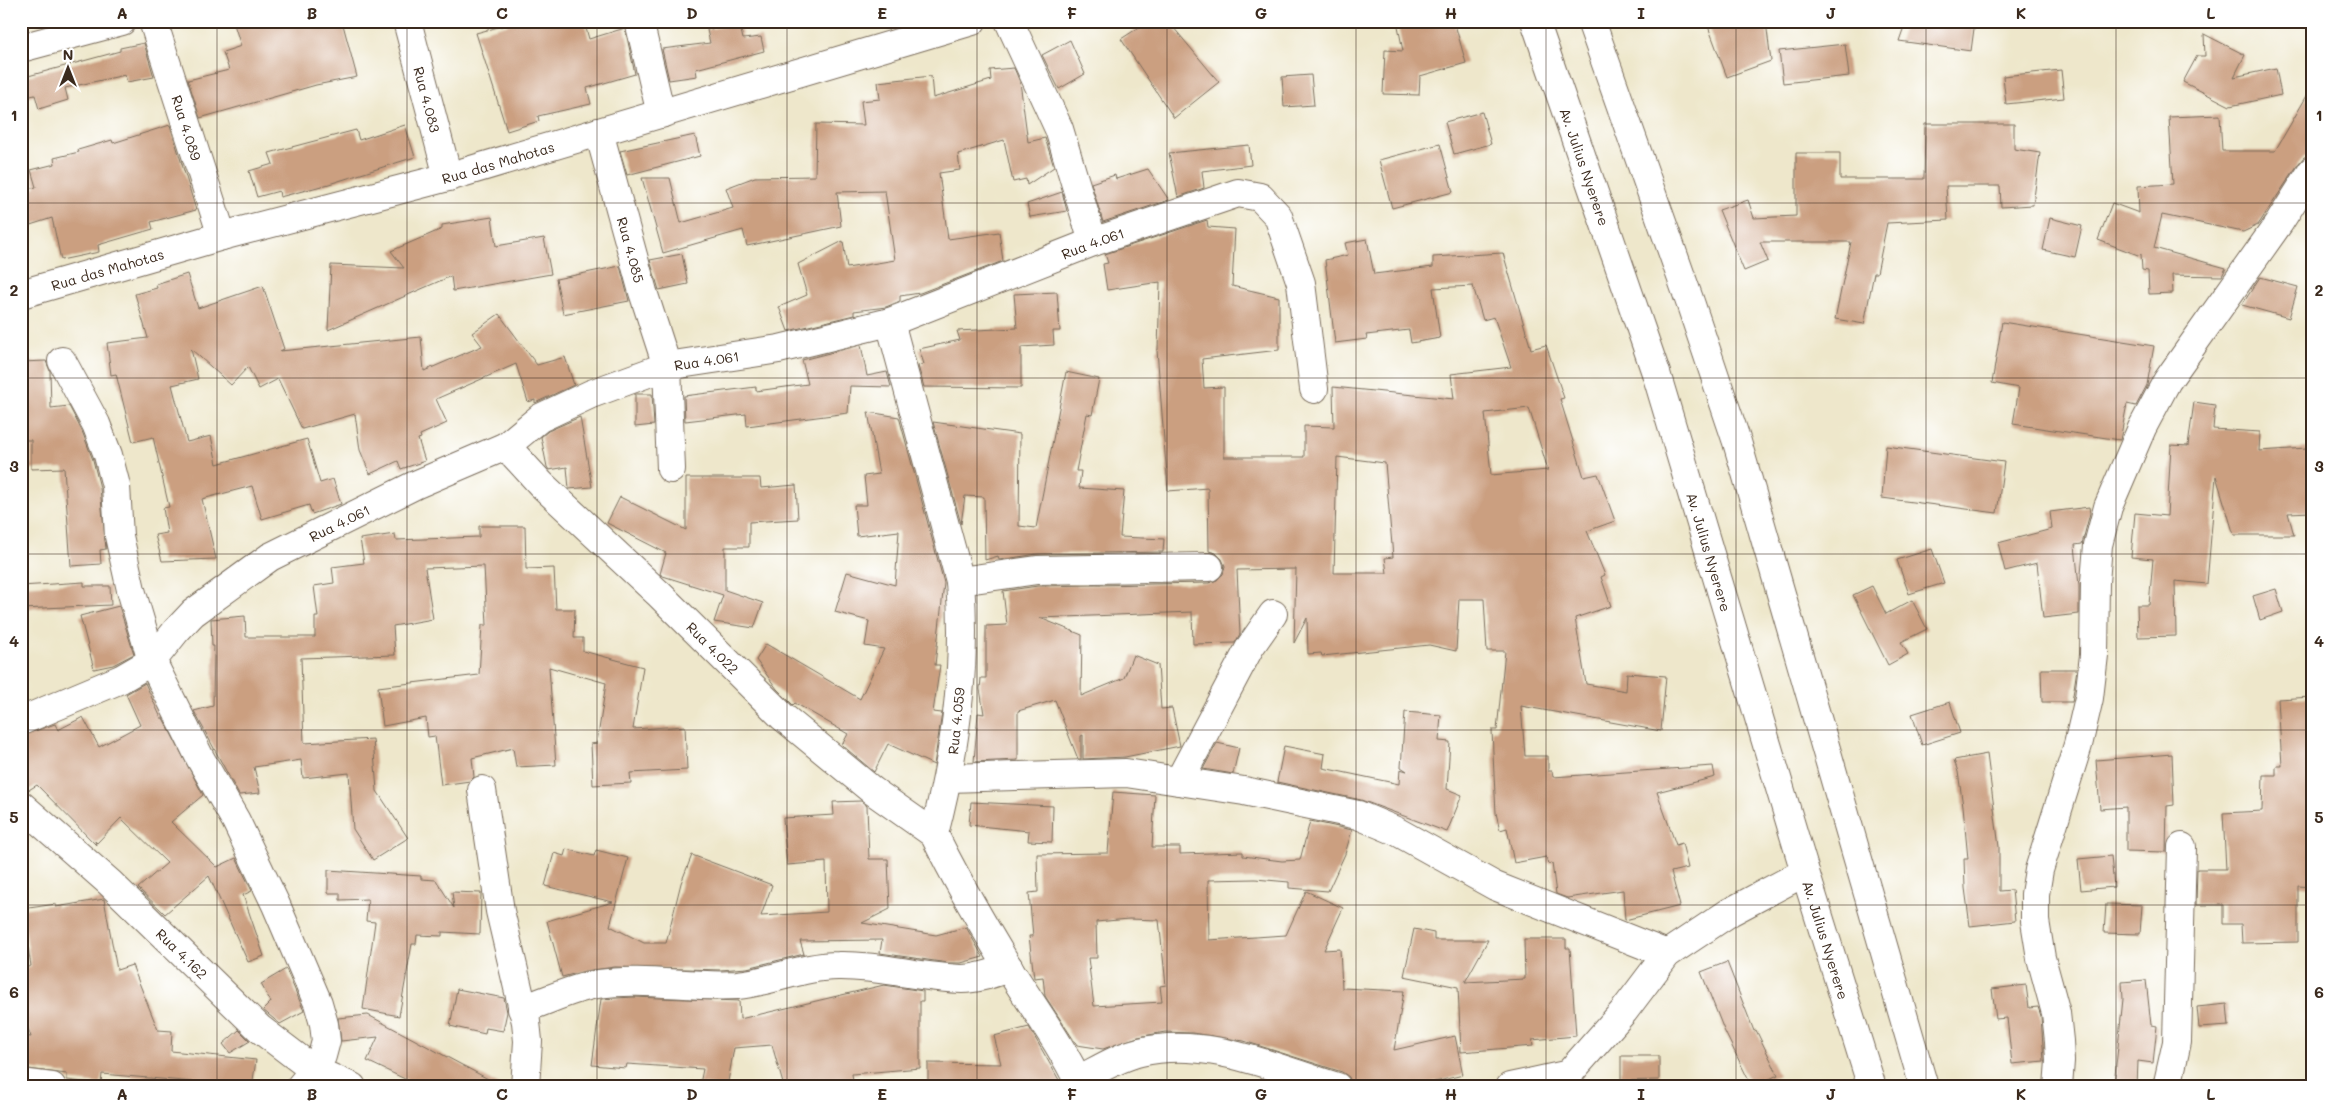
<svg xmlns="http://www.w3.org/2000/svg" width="2333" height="1108" font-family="Mali,sans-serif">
<rect width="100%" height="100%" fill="#fff"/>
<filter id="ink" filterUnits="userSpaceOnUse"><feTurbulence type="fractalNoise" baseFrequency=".02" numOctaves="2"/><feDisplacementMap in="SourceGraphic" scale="10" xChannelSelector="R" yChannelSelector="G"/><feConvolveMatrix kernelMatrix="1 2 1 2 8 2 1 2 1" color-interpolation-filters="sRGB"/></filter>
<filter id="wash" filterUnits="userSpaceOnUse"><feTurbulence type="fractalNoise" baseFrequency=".0096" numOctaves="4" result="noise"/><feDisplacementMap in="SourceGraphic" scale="20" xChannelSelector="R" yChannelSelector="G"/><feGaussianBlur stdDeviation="1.12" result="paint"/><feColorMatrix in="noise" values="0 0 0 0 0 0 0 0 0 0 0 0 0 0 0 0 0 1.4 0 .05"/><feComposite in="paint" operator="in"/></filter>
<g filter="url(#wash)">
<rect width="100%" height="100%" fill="#eee7cb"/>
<g id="blocks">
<g fill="#cb9f80" fill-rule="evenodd">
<path d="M233 21H342L357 77 316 85 200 118 188 80 229 70 223 52 241 46Z"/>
<path d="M521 21H584L589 39 625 28 635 74 587 88 591 104 538 116 539 121 507 131 476 33Z"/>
<path d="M1149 21H1168L1219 82 1174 118 1121 39Z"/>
<path d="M1397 21H1454L1466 63 1420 76 1419 95 1383 94 1385 50 1403 51Z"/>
<path d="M1706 21H1739V26L1766 22 1771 61 1727 77Z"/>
<path d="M1906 21H1975L1971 51 1899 41Z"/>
<path d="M739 22 743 39 761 37 764 51 696 69 697 76 669 80 662 49 710 43 707 30Z"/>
<path d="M2204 34 2245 55 2234 77 2276 68 2281 95 2230 106 2183 82 2197 56H2205Z"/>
<path d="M1070 40 1085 74 1059 89 1042 55Z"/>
<path d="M144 43 154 77 127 82 125 75 65 88 68 100 39 109 35 95 21 98V78L120 51V48Z"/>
<path d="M1845 44 1849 76 1783 83 1779 51Z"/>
<path d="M1014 68 1020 82 1028 142 1045 138 1054 167 1027 185 1026 179 1013 182 1004 140 958 154 960 170 939 173 948 239 999 232 1003 261 920 293 900 296V301L886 307 854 311V315L788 331 779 307 807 295 798 264 843 241 847 268 895 260 885 191 837 192 841 226 747 246 743 230 663 253 642 178H670L681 223 733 208 726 188 755 177 815 176 816 124 864 125 861 101 880 99 878 82 931 76 933 98 991 80 990 70Z"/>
<path d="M2061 70 2064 98 2006 104 2003 76Z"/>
<path d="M1311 75 1314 105 1284 107 1282 77Z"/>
<path d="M2312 87V156L2304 157 2299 163 2258 225 2243 232 2162 215 2154 248 2226 268 2222 276 2172 275 2173 293 2149 294 2148 271 2142 270 2141 254 2138 255 2098 240 2112 203 2139 213 2138 186 2173 184 2169 117 2220 115 2222 151H2275Z"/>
<path d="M1482 112 1491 144 1454 154 1445 122Z"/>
<path d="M1925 124H2014V149L2040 153 2033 205 2001 207 2000 186H1946L1948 220 1887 223 1877 273H1874L1864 324 1835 319 1851 242H1760L1768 261 1744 271 1719 210 1748 200 1754 218 1796 216V153H1840V179H1924Z"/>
<path d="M170 125 196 210 151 222 153 229 98 245 99 252 61 260 52 218 21 228V191L36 187 31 170 55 164 54 158 79 152 78 150 112 140 113 143Z"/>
<path d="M405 125 415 157 329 184 280 197 279 191 257 197 249 171 273 164 269 153 356 130 359 140Z"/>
<path d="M695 135 700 156 627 175 620 151Z"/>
<path d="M1440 144 1453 192 1392 208 1379 160Z"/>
<path d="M1249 145 1251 165 1202 171 1204 188 1178 197 1169 153Z"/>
<path d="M1148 169 1169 200 1103 222 1091 183 1115 175 1116 179Z"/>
<path d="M1062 192 1067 211 1030 217 1027 204Z"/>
<path d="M492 217 496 246 544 238 551 274 453 291 451 276 328 330 331 265 404 268 391 251 442 229V225Z"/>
<path d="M2050 218 2082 226 2075 257 2043 250Z"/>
<path d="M1207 220 1208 227 1235 229 1232 286 1279 297V350L1202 359 1204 388 1224 387V457H1304V426L1334 427 1333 387 1454 399 1451 374 1511 367 1494 317 1483 320 1473 286 1433 288 1440 338 1411 343 1409 330 1366 335 1367 339 1335 343 1325 260 1348 255 1345 243 1367 239 1374 274 1433 267V257L1503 253 1531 349 1546 345 1564 398 1560 399 1584 477 1598 474 1615 521 1587 531 1605 575 1601 577 1611 606 1575 618 1586 684 1626 691 1627 673 1666 676 1661 731 1521 706 1525 756H1548V771H1552L1553 777 1713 766 1715 777 1657 792 1676 845 1682 843 1688 868 1671 872 1680 906 1625 920 1623 890 1567 898 1556 894 1552 863 1548 864 1546 857 1514 863 1507 828 1500 830 1496 813 1494 775 1492 730H1497L1505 651H1487L1484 599H1459L1456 651 1429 645 1322 656 1321 653 1308 654 1307 618 1294 643 1296 569 1237 570 1240 634 1235 643 1193 644 1192 612 1040 618 1082 635 1081 696 1124 678 1133 655 1158 665 1161 709 1172 708 1180 746 1125 757 1083 759V735L1081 736V759H1078L1055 700 1018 711V760L974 762 978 713 984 714 980 689 981 678H986V626L1007 625 1003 591 1038 586 1209 583 1217 580 1223 574 1225 566 1222 559 1216 553 1209 551 1208 488 1168 491 1157 350H1158L1160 282 1107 290 1103 264 1108 263 1105 254ZM1529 408 1548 470 1491 475 1485 413ZM1337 457 1385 463 1393 557 1385 558 1387 573H1334Z"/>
<path d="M682 254 688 284 659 290 650 260Z"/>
<path d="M620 266 629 301 563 314 556 279Z"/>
<path d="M187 274 198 308 263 286 284 349 280 351 421 337 424 371 482 346 472 333 499 314 537 365 565 357 574 385 535 403V400L528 402 516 364 436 399 447 423 420 435 421 438 418 439 425 461 401 469 398 461 370 474 360 450 355 414 302 429 278 379 259 389 248 367 231 385 191 349 198 379 172 385 187 442 211 436 217 464 307 439 320 483 333 479 341 504 312 514 309 505 262 519 252 486 202 499 216 559 162 561 155 535 167 533 163 508 169 507 153 437 133 442 116 374 111 375 107 343 148 338 135 294 157 288 156 284Z"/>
<path d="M2260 277 2298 287 2289 318 2242 305Z"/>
<path d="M1057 292 1060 331H1053L1054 345 1021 347V388L924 387 918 366 924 364 919 349 960 340 957 331 1017 328 1014 294Z"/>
<path d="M2002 322 2154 346 2147 385 2136 406 2127 404 2120 440 2013 424 2019 388 1992 383Z"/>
<path d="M861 345 867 376 887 372 891 387 850 386 848 413 747 426 746 414 685 421 684 396 756 387V391L808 384 802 360Z"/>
<path d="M46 361 50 371 51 408 69 406 82 431 93 460 100 488 106 549 100 550 101 564 71 566 64 468 31 469V440H21V362Z"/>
<path d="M1066 372 1099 379 1092 415 1087 414 1076 471H1081L1079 488 1124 491 1120 537 1164 539 1163 552 1037 554 999 560 998 556 985 560 984 497 965 496 961 524 933 422 1020 434 1019 526 1036 528Z"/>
<path d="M635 394H652L654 425 635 427Z"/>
<path d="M2194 402 2215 405 2213 429 2260 432 2259 451 2307 448 2308 480H2312V512L2288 513 2294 535H2234L2216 476 2207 584 2175 581 2176 636 2138 637 2137 605H2149L2153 559 2131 557 2135 513 2167 516 2171 445 2188 446Z"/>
<path d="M868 412 899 417 944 583 935 665H940L933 712 942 713 934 765 888 744 874 772 842 745 848 734 795 703 793 705 777 689 756 660 766 644 860 699 884 649 865 646 869 621 835 612 847 572 895 585 899 531 857 536 854 505H867L864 476 879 474Z"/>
<path d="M580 417 592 487 569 489 567 467 549 470 547 467 541 437 548 431Z"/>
<path d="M1886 446 2004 462 1997 513 1882 498Z"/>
<path d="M686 478H760L761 488 796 485 798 519 749 522V547H725V590L763 603 754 628 714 622 723 595 663 576 660 574 666 553 607 523 620 497 686 530Z"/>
<path d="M2089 507 2090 513 2082 544 2075 545 2079 586V614L2043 618 2037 563 2005 571 1998 543 2052 529 2050 512Z"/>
<path d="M479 526H525L526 569 554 568 556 609H575L574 638H583V651L643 667 633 729 685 726 687 770 630 773 631 783 593 785 591 744 597 743 606 683 549 667 556 765 516 767 513 748 472 758 474 777 470 781 441 785 435 736 428 737 426 718 383 726 378 687 479 675 482 625H487L484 566 425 568 433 619 393 626 395 655 301 658 304 743 373 739 377 791 408 838 373 860 353 829 349 773 303 778 301 760 254 767 260 793 239 795 194 711 213 706 214 646H212L211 619 245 616 246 637H315V617H318L314 586 334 583 332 567 364 563 360 539 395 534 396 540 479 537Z"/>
<path d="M1932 549 1944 583 1909 594 1897 560Z"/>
<path d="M84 582V586H110L111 605 21 609V586Z"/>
<path d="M1872 586 1886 614 1912 600 1927 629 1901 642 1908 654 1888 665 1853 595Z"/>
<path d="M2276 589 2283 612 2260 620 2253 596Z"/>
<path d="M119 606 134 654 113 665 94 669 80 616Z"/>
<path d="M2041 669H2077L2072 702H2042Z"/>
<path d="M145 683 161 718H163L203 795 171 822 217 867 236 858 252 891 243 895 264 956 248 962 209 876 165 914 138 888 167 863 121 818 97 843 95 841 96 845 37 785 27 791 21 790V736L55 724 58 730 83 717 99 747 140 725 126 694Z"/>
<path d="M2312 697V887L2298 886V942L2242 943 2241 924H2223V905H2196L2197 869H2226L2223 813 2262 811 2263 775H2276V766H2282L2278 699Z"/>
<path d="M1950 702 1960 733 1922 745 1912 714Z"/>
<path d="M1405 712 1441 715 1439 741 1450 742 1447 789 1462 795 1447 832 1361 800 1277 782 1284 746 1325 754 1323 768 1399 784 1400 769 1407 771 1401 767Z"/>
<path d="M1217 743 1239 748 1233 774 1203 769Z"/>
<path d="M1987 754 1999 847V891L2012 890 2015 921 1970 926 1965 888 1964 859H1968L1963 806 1958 772 1954 760Z"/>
<path d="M2172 754 2174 805 2167 806 2166 852 2126 851V807L2100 809 2096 760Z"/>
<path d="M1113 792 1155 795 1152 847H1180V854L1243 852V856L1282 861 1300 860 1310 821 1352 830 1345 854 1328 891 1289 888V882L1255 879 1208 880 1209 940 1286 935 1306 891 1343 908 1324 950 1340 949 1342 988 1404 991 1394 1050 1455 1036 1463 1075 1414 1087H1352L1349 1077 1342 1072 1244 1041 1192 1033 1165 1032 1138 1037 1103 1049 1077 1045 1045 996 1043 977 1034 978 1029 936H1033L1029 893 1038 892 1037 854 1108 853ZM1129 919 1159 920 1166 985 1160 986 1162 1002 1094 1006 1088 958H1097L1096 922Z"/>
<path d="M861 801 867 806 869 859H888L890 909 862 923 936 935 966 927 983 957 961 963H948L880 953 882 940 800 941 804 954 747 968 720 970 615 967 585 971 562 977 547 921 613 902 545 886 554 853 564 856 566 849 594 856 596 850 628 858 610 926 644 943H666L681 883 692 855 772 885 761 916 827 912 826 862 787 865 783 818 834 815 833 802Z"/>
<path d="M971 802 1053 806 1052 842 1028 841 1029 831 969 825Z"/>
<path d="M2111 856 2114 887 2081 890 2078 859Z"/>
<path d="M328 870 421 876V879L436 880 454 908 452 892 481 893 480 934 442 932V936L417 935 416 944H412L399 1016 363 1009 375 922 366 921 368 899 340 900V893H328Z"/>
<path d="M104 899 117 970 132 965 158 1030 172 1031 171 1051 256 1060 252 1087 102 1074 101 1084 67 1080V1074L21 1068V1036L31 1037 21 1008V969L31 966 22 909 56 904V907Z"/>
<path d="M2106 904 2142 905 2140 934 2104 933Z"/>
<path d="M1414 929 1434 933V940H1488L1465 982 1525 979 1524 939H1566V948H1570L1576 1036 1532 1040 1533 1046 1461 1052 1458 987 1404 976Z"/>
<path d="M1727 962 1754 1031 1756 1030 1778 1075 1752 1087 1724 1030 1701 972Z"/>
<path d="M286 969 304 1011 280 1024 263 1010 271 1002 261 984Z"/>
<path d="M2146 980 2151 1025 2157 1026 2153 1063 2138 1061 2137 1086 2114 1084 2123 999 2122 982Z"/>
<path d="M884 985 923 991V1001H920V1068L852 1074 854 1087H784L772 1045 734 1048 727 1087 700 1084 703 1069 627 1064 626 1068 592 1065 601 999 633 997 739 1001 740 1019Z"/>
<path d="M2026 985 2029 1008 2038 1007 2041 1016 2044 1061 2012 1064 2007 1018 1996 1019 1992 989Z"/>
<path d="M457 989 504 998 507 1012 503 1031 486 1028 485 1034 450 1026Z"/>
<path d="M2227 1004 2229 1026 2199 1028 2197 1007Z"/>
<path d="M368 1015 404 1034 503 1087H403L407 1080 367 1061 378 1037 341 1041 338 1018Z"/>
<path d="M1029 1027 1063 1087H928V1063L1001 1064 994 1036Z"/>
<path d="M239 1030 250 1041 230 1053 223 1044Z"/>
<path d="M1621 1056H1659V1080L1621 1081Z"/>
</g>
</g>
</g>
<g filter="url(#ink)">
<use href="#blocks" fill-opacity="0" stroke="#7a6c5b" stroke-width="1"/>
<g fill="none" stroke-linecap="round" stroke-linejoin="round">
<defs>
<g id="street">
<path id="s1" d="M153 21 222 236"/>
<path id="s2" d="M407 21 448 177"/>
<path d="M639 21 661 114"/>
<path d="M1009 21 1059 129 1093 242"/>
<path d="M21 48 122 21"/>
<path id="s3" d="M599 132 643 292 667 366 671 469"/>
<path id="s4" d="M21 294 222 236 448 177 972 21"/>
<path d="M890 322 960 581C967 668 956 750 934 834 956 880 982 923 1008 967 1033 1007 1061 1044 1081 1087"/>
<path d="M62 361 96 424 108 455 116 486 119 536 131 590 152 661 200 758 236 821 276 905 318 1003 324 1024 326 1041 322 1056 314 1070 300 1087"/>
<path id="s5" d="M506 446 541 484 660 595 783 717 873 791 934 834"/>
<path d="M960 581 1037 570 1209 567"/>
<path id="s6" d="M21 721 121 679 152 661 176 631 193 613 270 557 415 485 506 446 540 418 591 394 667 366 779 349 890 322 1093 242 1238 193 1260 197 1278 216 1301 283 1314 389"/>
<path d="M948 778 1126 773 1244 791 1358 815 1396 831 1495 886 1667 954"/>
<path d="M1179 781 1250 647 1273 614"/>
<path d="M482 790 500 911 526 1022 528 1041 525 1087"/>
<path id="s7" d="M21 805 110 883 260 1029 314 1070 352 1087"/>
<path d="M522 1009C547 1001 572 988 598 984 644 977 691 988 737 985 771 982 803 966 838 966 879 965 920 978 962 979 978 979 994 973 1009 968"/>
<path d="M1078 1080C1098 1070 1118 1057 1140 1052 1207 1036 1274 1068 1337 1087"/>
<path d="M21 1083 52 1087"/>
<path d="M1510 1087 1570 1074"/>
<path d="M1557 1087 1624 1011 1667 954 1730 912 1805 872"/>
<path d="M2058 1087 2060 1061 2059 1041 2056 1013 2041 958 2035 921V894L2039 870 2078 745 2089 698 2094 655 2095 582 2098 545 2108 507 2142 428 2167 381 2279 223 2312 171"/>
<path d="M2167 1087 2177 1042 2182 847"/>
</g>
<g id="secondary">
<path id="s8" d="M1535 21 1656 373 1805 872 1872 1087"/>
<path d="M1591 21 1690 302 1737 442 1924 1087"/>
</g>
</defs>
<use href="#street" stroke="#7a6c5b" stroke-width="30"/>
<use href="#secondary" stroke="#7a6c5b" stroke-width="30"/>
<use href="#street" stroke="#fff" stroke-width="28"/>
<use href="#secondary" stroke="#fff" stroke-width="28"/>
</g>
</g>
<path fill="none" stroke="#3b2a1e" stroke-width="1" stroke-opacity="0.55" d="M217 21V1087M407 21V1087M597 21V1087M787 21V1087M977 21V1087M1167 21V1087M1356 21V1087M1546 21V1087M1736 21V1087M1926 21V1087M2116 21V1087M21 203H2312M21 378H2312M21 554H2312M21 730H2312M21 905H2312"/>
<g text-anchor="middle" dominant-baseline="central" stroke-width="5" stroke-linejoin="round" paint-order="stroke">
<g font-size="14" fill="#3b2a1e" stroke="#fff">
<text stroke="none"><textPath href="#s2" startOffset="81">Rua 4.083</textPath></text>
<text stroke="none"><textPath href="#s1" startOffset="112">Rua 4.089</textPath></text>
<text stroke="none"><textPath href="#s4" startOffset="495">Rua das Mahotas</textPath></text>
<text stroke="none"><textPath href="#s8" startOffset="154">Av. Julius Nyerere</textPath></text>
<text stroke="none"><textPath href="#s6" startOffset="1190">Rua 4.061</textPath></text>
<text stroke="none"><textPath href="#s3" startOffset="122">Rua 4.085</textPath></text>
<text stroke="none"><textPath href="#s4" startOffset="90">Rua das Mahotas</textPath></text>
<text stroke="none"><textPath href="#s6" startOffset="785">Rua 4.061</textPath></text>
<text stroke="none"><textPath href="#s6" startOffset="380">Rua 4.061</textPath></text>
<text stroke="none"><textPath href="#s8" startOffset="559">Av. Julius Nyerere</textPath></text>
<text stroke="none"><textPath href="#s5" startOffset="289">Rua 4.022</textPath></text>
<text transform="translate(956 721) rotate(-84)">Rua 4.059</text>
<text stroke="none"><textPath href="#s8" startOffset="964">Av. Julius Nyerere</textPath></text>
<text stroke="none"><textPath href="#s7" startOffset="219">Rua 4.162</textPath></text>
</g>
</g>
<rect width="2333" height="1108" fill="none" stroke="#fff" stroke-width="55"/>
<g transform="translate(68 68)" stroke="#ffffff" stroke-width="4" paint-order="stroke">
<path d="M0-4L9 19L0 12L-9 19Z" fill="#3b2a1e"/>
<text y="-8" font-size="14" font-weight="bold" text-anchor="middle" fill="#3b2a1e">N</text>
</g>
<rect x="28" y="28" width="2278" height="1052" fill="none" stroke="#3b2a1e" stroke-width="2"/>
<g font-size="16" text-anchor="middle" font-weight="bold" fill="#3b2a1e">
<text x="122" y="19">A</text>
<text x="312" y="19">B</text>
<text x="502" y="19">C</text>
<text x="692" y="19">D</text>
<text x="882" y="19">E</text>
<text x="1072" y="19">F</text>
<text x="1261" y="19">G</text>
<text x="1451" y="19">H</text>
<text x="1641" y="19">I</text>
<text x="1831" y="19">J</text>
<text x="2021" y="19">K</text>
<text x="2211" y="19">L</text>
<text x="14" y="121">1</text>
<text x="2319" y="121">1</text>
<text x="14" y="296">2</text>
<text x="2319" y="296">2</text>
<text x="14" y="472">3</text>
<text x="2319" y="472">3</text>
<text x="14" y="647">4</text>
<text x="2319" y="647">4</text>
<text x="14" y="823">5</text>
<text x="2319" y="823">5</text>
<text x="14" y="998">6</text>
<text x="2319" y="998">6</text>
<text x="122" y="1100">A</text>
<text x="312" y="1100">B</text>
<text x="502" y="1100">C</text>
<text x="692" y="1100">D</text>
<text x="882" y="1100">E</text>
<text x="1072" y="1100">F</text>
<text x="1261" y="1100">G</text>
<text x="1451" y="1100">H</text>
<text x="1641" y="1100">I</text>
<text x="1831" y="1100">J</text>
<text x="2021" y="1100">K</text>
<text x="2211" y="1100">L</text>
</g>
</svg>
